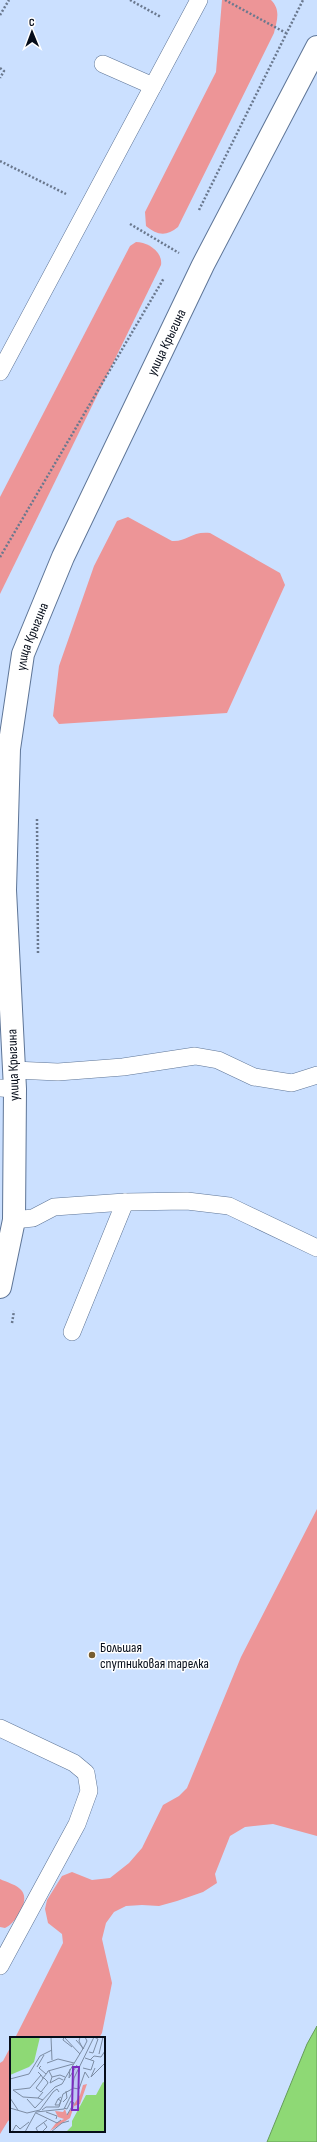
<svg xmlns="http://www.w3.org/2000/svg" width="317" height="2142" font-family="'Sofia Sans Condensed',sans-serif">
<rect width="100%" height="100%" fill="#cbe0ff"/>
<g fill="#ed9597">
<path d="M222 0H271C281 10 277 20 274 33L178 227C166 237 157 235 146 226L145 212 216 72Z"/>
<path d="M136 242C148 242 163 252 161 265L0 594V497L130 246Z"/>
<path d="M128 517 172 541C187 542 191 531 210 533L280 573 285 585 227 713 59 724 53 716 59 666 94 566 117 521Z"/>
<path d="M317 1509V1836L273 1824 245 1827 230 1836 215 1874 217 1883 203 1892 177 1901 159 1906 142 1905 126 1906 114 1912 106 1923 102 1939 112 1983 102 2033 99 2038H15L63 1943 62 1934 48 1923 45 1909 47 1900 62 1876 72 1872 92 1880 110 1878 129 1863 142 1848 163 1805 179 1796 187 1788 241 1657Z"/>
<path d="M0 1879C6 1882 18 1885 22 1891 30 1902 15 1924 5 1928L0 1927Z"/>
<path d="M11 2046V2119L8 2121 0 2134V2063L3 2061Z"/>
</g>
<path fill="#8ed975" stroke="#659c5a" d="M317 2026V2142H267L307 2044Z"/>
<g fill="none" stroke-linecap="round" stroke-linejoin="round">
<defs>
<g id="lane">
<path d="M103 64 153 86"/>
<path d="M0 372 199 0"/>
<path d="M14 1070 58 1072 123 1067 195 1056 218 1060 254 1077 292 1083 317 1075"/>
<path d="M0 1088 15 1089"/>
<path d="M14 1220 33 1218 54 1207 125 1202 187 1201 229 1206 317 1248"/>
<path d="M72 1332 125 1202"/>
<path d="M0 1728 74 1763 86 1773 89 1791 77 1824 0 1966"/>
</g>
<g id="secondary">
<path id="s1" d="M0 1287 14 1220 15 1089 5 890 9 749 23 654 63 557 203 265 317 47"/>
</g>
</defs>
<use href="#lane" stroke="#5e7597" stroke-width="18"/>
<use href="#secondary" stroke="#5e7597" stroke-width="24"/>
<g stroke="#6a788e" stroke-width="2.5" stroke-dasharray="2 2" stroke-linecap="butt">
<path d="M130 0 161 17"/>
<path d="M225 0 286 33"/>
<path d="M0 15 9 0"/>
<path d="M0 68 4 71 0 78"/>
<path d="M0 161 66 194"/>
<path d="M199 210 303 0"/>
<path d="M130 224 179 253"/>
<path d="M0 557 164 278"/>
<path d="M37 819 38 954"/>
<path d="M12 1323 14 1311"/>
</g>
<use href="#lane" stroke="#fff" stroke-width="17"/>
<use href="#secondary" stroke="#fff" stroke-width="22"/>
</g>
<circle fill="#785d2f" stroke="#fff" stroke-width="1.5" cx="92" cy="1655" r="4"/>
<g text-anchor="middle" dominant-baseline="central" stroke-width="3" stroke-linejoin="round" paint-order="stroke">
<g font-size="14" fill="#060d1a" stroke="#fff">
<text stroke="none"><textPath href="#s1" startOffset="979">улица Крыгина</textPath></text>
<text stroke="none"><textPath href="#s1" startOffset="655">улица Крыгина</textPath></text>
<text transform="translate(13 1065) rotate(-92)">улица Крыгина</text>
</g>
<g font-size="14" fill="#060d1a" stroke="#fff" text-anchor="start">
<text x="100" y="1647">Большая<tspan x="100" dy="16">спутниковая тарелка</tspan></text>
</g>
</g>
<g transform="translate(10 2037)">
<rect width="95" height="95" fill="#cbe0ff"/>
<path d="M77 47 70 67 64 69 60 81 40 94 46 86 54 82 48 80 45 74 53 75 55 72 57 78 70 58 73 48Z" fill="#ed9597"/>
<path d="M0 0H30L24 25 19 30 0 38ZM93 45 95 46V95H56L62 89V84L76 58H86Z" fill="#8ed975"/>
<path fill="none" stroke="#8ed975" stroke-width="2" d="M86 95 95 85"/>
<path fill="none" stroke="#7c8ca3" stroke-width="1" d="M41 0 42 23M54 0 70 17M54 0 53 3 62 10M70 0 69 4 73 12M66 3 74 12M79 15 83 16 88 2 84 0M89 17 93 0M80 23 84 19 91 20 95 14M37 26 48 22 64 26M31 29 29 31 36 37M27 30 34 18M73 31 81 33 84 24 75 21M85 31 81 40 95 26M60 32 59 41 67 28M39 34 42 40 40 46 49 41 53 43M28 35 31 38 33 41H34L37 44 38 46 31 55 26 51 32 43 33 41 37 36 38 34 63 27M42 40 50 38 55 40M0 42 19 37 30 19 42 13M54 43 74 10 77 4 75 0M63 51 69 52 75 35 79 41M3 53 20 51 31 38M3 53 13 60 28 61M0 61 8 73M17 62 25 71M48 62 45 68H49L51 64 48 62 51 60M33 63 28 61 33 55M53 65 57 61 56 54M0 71 17 76 30 73M25 71 45 50 52 47 55 42M54 71 57 72 61 64M30 73 43 55 47 52 49 55M32 73 36 70H49L53 57 62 52M36 75 47 79 46 82M26 76 47 86 51 83M57 78 64 66 61 64M2 95 6 88 10 92 19 85M15 95 26 75 54 72 62 56 64 41 84 0M28 95 26 91 37 83M32 95 37 90 34 86M41 95 52 86 59 84"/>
<path fill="#7b2cbf" fill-opacity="0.15" stroke="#7b2cbf" stroke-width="2" d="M63 30H69L68 73H62Z"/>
<rect width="95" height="95" fill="none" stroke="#060d1a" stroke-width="2"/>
</g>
<g transform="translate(32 32) rotate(359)" stroke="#ffffff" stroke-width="3" paint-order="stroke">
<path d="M0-3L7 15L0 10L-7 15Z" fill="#060d1a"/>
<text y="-6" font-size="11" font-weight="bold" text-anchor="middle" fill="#060d1a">С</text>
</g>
</svg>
